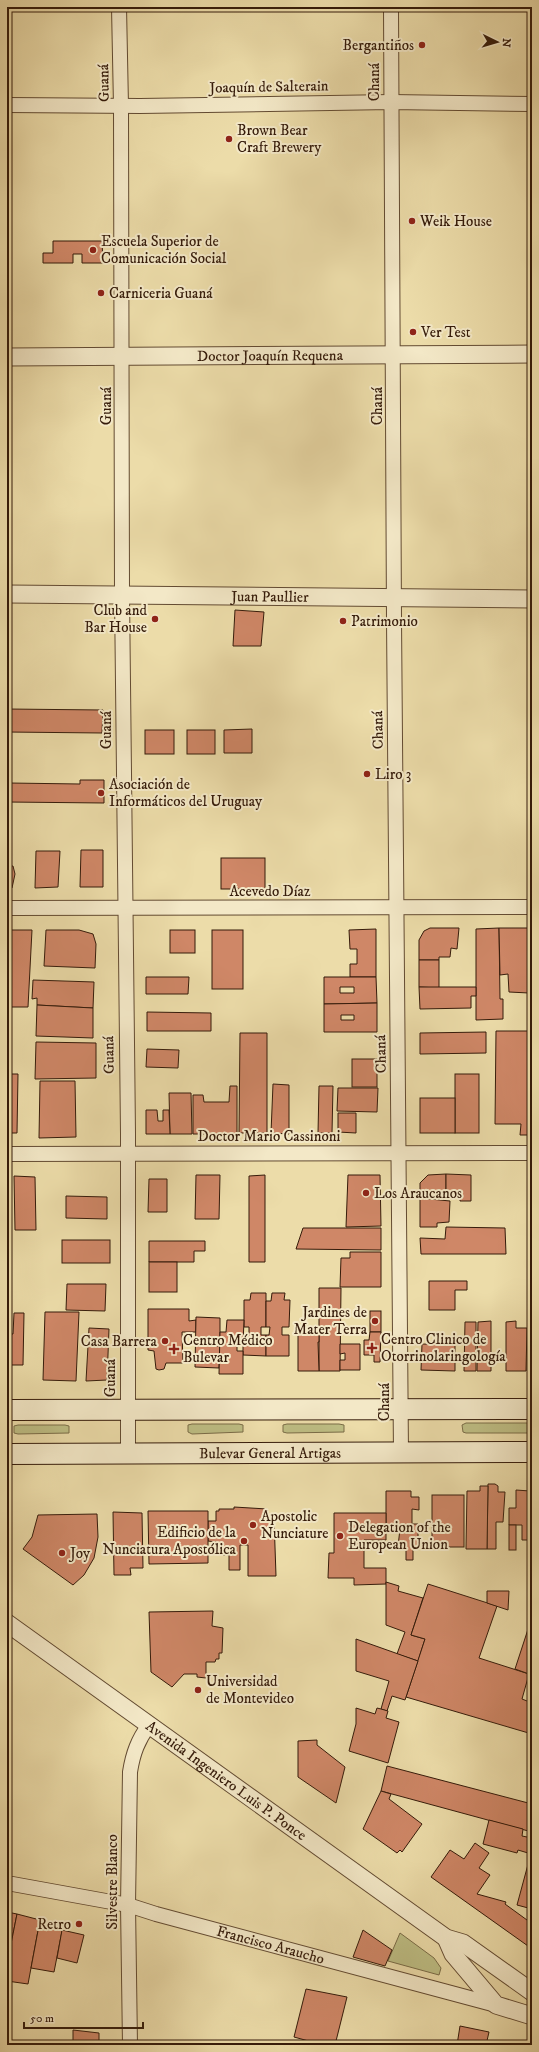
<svg xmlns="http://www.w3.org/2000/svg" width="539" height="2052" font-family="'IM FELL DW Pica',serif">
<rect width="100%" height="100%" fill="#ecdca9"/>
<filter id="stains"><feTurbulence type="fractalNoise" baseFrequency=".005" numOctaves="4"/><feColorMatrix values="0 0 0 0 .2 0 0 0 0 .09 0 0 0 0 .02 0 0 0 .5 -.17"/></filter>
<radialGradient id="worn" r=".72"><stop offset=".6" stop-color="#630" stop-opacity="0"/><stop offset="1" stop-color="#630" stop-opacity=".3"/></radialGradient>
<g fill="#bebe84" stroke="#7a6c47">
<path d="M466 1423H532V1433H466L463 1432 462 1425Z"/>
<path d="M192 1424H239L243 1425V1432L192 1434 188 1432V1425Z"/>
<path d="M287 1424H339L344 1425V1432L287 1433 283 1432V1425Z"/>
<path d="M18 1425H65L69 1426V1433L18 1434 14 1433V1426Z"/>
<path d="M400 1933 434 1958 441 1968 439 1975 388 1961Z"/>
</g>
<g fill="#cf8767" stroke="#351b0a" fill-rule="evenodd">
<path d="M53 241H102L103 263H82V254H73V263H43V253H53Z"/>
<path d="M235 610 264 612 261 646H233Z"/>
<path d="M7 709 103 710 102 733 7 732Z"/>
<path d="M252 729V753H224V730Z"/>
<rect x="145" y="730" width="29" height="24"/>
<rect x="187" y="730" width="28" height="24"/>
<path d="M7 780H9V783L80 784V780H104V803L7 802Z"/>
<path d="M81 850H103V887H80Z"/>
<path d="M36 851H60L58 887 35 888Z"/>
<rect x="221" y="858" width="44" height="31"/>
<path d="M7 866H13L15 874 12 888H7Z"/>
<path d="M430 928H459L457 949 451 948 450 957H439V960H419V940L424 931Z"/>
<path d="M499 928 500 999H503V1019L476 1020V929Z"/>
<path d="M499 928H528L529 993 509 992 508 974 500 975Z"/>
<path d="M528 928H532V975H529Z"/>
<path d="M376 929V977H350V964H357V949H350L349 930Z"/>
<path d="M7 930H32L28 1007H7Z"/>
<path d="M46 930H79L93 934 96 944 95 968 44 966Z"/>
<rect x="170" y="930" width="25" height="23"/>
<rect x="212" y="930" width="31" height="59"/>
<path d="M419 960H439V988L419 987Z"/>
<path d="M146 977H189L188 994H146Z"/>
<path d="M324 977H376L377 1003 324 1004ZM340 987H354V993H340Z"/>
<path d="M33 980 94 982 93 1008 37 1005V998L32 999Z"/>
<path d="M419 987H476V996H471V1008L420 1009Z"/>
<path d="M377 1003V1032H324V1004ZM341 1015H354V1020H341Z"/>
<path d="M37 1005 93 1008V1038L36 1036Z"/>
<path d="M147 1012 211 1013V1031H147Z"/>
<path d="M496 1031H530V1061H532L531 1135H520L521 1124H495Z"/>
<path d="M486 1032V1053L420 1054V1033Z"/>
<path d="M240 1033H267V1133H239Z"/>
<path d="M36 1042 96 1043V1078L35 1079Z"/>
<path d="M147 1049 179 1050 178 1068 146 1067Z"/>
<rect x="352" y="1059" width="25" height="28"/>
<path d="M7 1074H18L17 1133H7Z"/>
<rect x="455" y="1074" width="24" height="59"/>
<path d="M40 1081H75L76 1137 39 1138Z"/>
<path d="M273 1084 289 1085V1134L271 1133Z"/>
<path d="M230 1086H237V1134H193V1095H203L204 1102H229Z"/>
<path d="M319 1086H333L332 1133H318Z"/>
<path d="M338 1088H378L377 1112 337 1111Z"/>
<path d="M169 1093H191L192 1134H170Z"/>
<rect x="420" y="1098" width="35" height="35"/>
<path d="M146 1110H157L158 1121H163V1110H169L170 1134H146Z"/>
<path d="M338 1113H356V1133L338 1132Z"/>
<path d="M446 1174V1200L420 1198V1183L428 1175Z"/>
<path d="M446 1174 471 1175V1201H460V1193H446Z"/>
<path d="M196 1175H220L219 1219H195Z"/>
<path d="M265 1175V1262H249V1176Z"/>
<path d="M348 1175H380L381 1226 346 1227Z"/>
<path d="M14 1176 35 1177 36 1230H15Z"/>
<path d="M149 1179H167V1212H148Z"/>
<path d="M66 1196 107 1197V1219L66 1218Z"/>
<path d="M420 1198 450 1201 449 1222 437 1223V1227H420Z"/>
<path d="M446 1227 505 1228 506 1254H421L420 1238 445 1239Z"/>
<path d="M303 1228H381V1250L296 1249Z"/>
<rect x="62" y="1240" width="48" height="23"/>
<path d="M149 1241H205V1251H194V1262H149Z"/>
<path d="M350 1252H381V1287H340L341 1258H350Z"/>
<rect x="149" y="1262" width="28" height="30"/>
<path d="M429 1281H467V1290H455V1310H429Z"/>
<path d="M67 1284H106L105 1311 66 1310Z"/>
<path d="M319 1288H341L340 1371H319Z"/>
<path d="M251 1293H266V1327H261V1335H266V1356L243 1355V1335H249V1327H244V1300H250Z"/>
<path d="M272 1293H285L284 1300H290L289 1327H282V1335H289V1356H266V1335H269L270 1327H266V1301H271Z"/>
<path d="M148 1309H189V1321L196 1320V1332H182L183 1363H166L164 1369 159 1370 156 1369 154 1351 148 1350Z"/>
<path d="M528 1309H532V1372L527 1371Z"/>
<rect x="370" y="1311" width="11" height="21"/>
<path d="M45 1312H79L76 1381 43 1380Z"/>
<path d="M14 1313H24L23 1365H8L7 1372V1334H13Z"/>
<path d="M196 1317 220 1318V1338H214V1346H220L219 1368 195 1367Z"/>
<path d="M227 1320H244L243 1344H237V1351H243V1374H219L220 1332H226Z"/>
<path d="M491 1321V1371H477L478 1322Z"/>
<path d="M516 1321V1328H527L526 1371H506V1322Z"/>
<path d="M465 1322H476V1371H464Z"/>
<path d="M89 1328 109 1329 107 1380 86 1381Z"/>
<path d="M370 1332H381L380 1362H374V1355H364V1340H369Z"/>
<path d="M298 1333H319V1342H318L319 1371H298Z"/>
<path d="M340 1344H360V1370H340V1360H345V1353L340 1354Z"/>
<path d="M422 1344 455 1345V1371L421 1370Z"/>
<path d="M488 1484H495L498 1486V1492H505L503 1522H496V1549H487Z"/>
<path d="M480 1486H488L487 1549H466L467 1491H480Z"/>
<path d="M530 1489H532V1540H522V1525H509V1508H516V1490L530 1491Z"/>
<path d="M386 1491H411V1497H419V1510L412 1509V1524H418V1548H413V1560H406V1550L399 1549V1546H398L400 1529H386Z"/>
<rect x="432" y="1495" width="32" height="52"/>
<path d="M234 1507 267 1509V1518H274L276 1576H248V1545H240V1570H229V1555H219V1548H216V1542L208 1541V1521H216V1511H219V1509H234Z"/>
<path d="M148 1511H208V1563L149 1564Z"/>
<path d="M113 1512 142 1513 143 1568H130L131 1575H114Z"/>
<path d="M334 1513H386V1540H364V1568H386V1584L354 1585V1578H328L329 1553H334Z"/>
<path d="M97 1514 98 1537 94 1558 84 1575 73 1585 23 1549 32 1537 38 1515Z"/>
<rect x="509" y="1525" width="7" height="25"/>
<path d="M386 1582 399 1586 398 1591 423 1598 411 1635 425 1639 418 1661 397 1654 405 1632 386 1625Z"/>
<path d="M428 1584 497 1606 479 1658 529 1674 522 1699 532 1703V1734L406 1697 425 1639 411 1635Z"/>
<path d="M487 1591H509L508 1610 487 1603Z"/>
<path d="M213 1611 212 1626 223 1628 222 1653H219V1659H216L215 1662H206V1678L197 1677V1674H184L172 1687 151 1672 149 1612Z"/>
<path d="M532 1617V1675L515 1669Z"/>
<path d="M356 1639 418 1661 405 1700 392 1696 387 1711 381 1709 389 1681 356 1671Z"/>
<path d="M356 1708 375 1714 377 1708 381 1709 388 1711 386 1718 399 1722 388 1763 349 1751 356 1724Z"/>
<path d="M317 1740V1745L345 1767 336 1803 298 1777V1741Z"/>
<path d="M387 1766 532 1804V1832L381 1791Z"/>
<path d="M381 1791 391 1794 389 1799 422 1824 402 1852 400 1850 397 1853 363 1829Z"/>
<path d="M489 1820 523 1829 522 1836 532 1838V1857L528 1856V1853L518 1850 517 1853 483 1844Z"/>
<path d="M475 1843 489 1853 479 1868 490 1875 477 1894 506 1902 505 1904 527 1920 532 1909V1944L528 1946 431 1877 450 1850 464 1859Z"/>
<path d="M530 1857H532V1909L517 1905Z"/>
<path d="M7 1912 17 1914 7 1964Z"/>
<path d="M17 1914 40 1920 28 1984 7 1981V1964Z"/>
<path d="M40 1920 63 1926 54 1972 31 1968Z"/>
<path d="M62 1930 84 1935 77 1963 57 1958Z"/>
<path d="M363 1930 392 1950 385 1966 353 1957Z"/>
<path d="M306 1989 347 1997 335 2045H323L294 2037Z"/>
<path d="M460 2026 489 2032 486 2045H457Z"/>
<path d="M73 2030 99 2033V2045H73Z"/>
</g>
<g fill="none" stroke-linecap="round" stroke-linejoin="round">
<defs>
<g id="minor">
<path d="M119 7 121 106 122 594 128 1133V1454"/>
<path d="M391 7 394 620 401 1453"/>
<path d="M7 105 140 106 391 102 532 104"/>
<path d="M7 908 532 907"/>
<path d="M7 1154 532 1153"/>
<path id="s1" d="M7 1883 128 1905 156 1914 496 2005"/>
<path d="M130 2045 128 1905 130 1772C133 1753 138 1740 149 1725"/>
</g>
<g id="tertiary">
<path id="s2" d="M7 357 532 354"/>
<path id="s3" d="M7 594 532 599"/>
<path id="s4" d="M7 1623 446 1938 463 1943 532 1992"/>
<path d="M446 1938 453 1954 496 2005 532 2016"/>
</g>
<g id="secondary">
<path d="M7 1410 532 1409"/>
<path id="s5" d="M7 1454 532 1452"/>
</g>
</defs>
<use href="#minor" stroke="#634b32" stroke-width="16"/>
<use href="#tertiary" stroke="#634b32" stroke-width="19"/>
<use href="#secondary" stroke="#351b0a" stroke-width="22"/>
<use href="#minor" stroke="#f3e8c7" stroke-width="14"/>
<use href="#tertiary" stroke="#f3e8c7" stroke-width="17"/>
<use href="#secondary" stroke="#f3e8c7" stroke-width="20"/>
</g>
<g fill="#8f2418" stroke="#f3e8c7" stroke-width="1.5">
<circle cx="422" cy="45" r="4"/>
<circle cx="229" cy="139" r="4"/>
<circle cx="412" cy="221" r="4"/>
<circle cx="93" cy="250" r="4"/>
<circle cx="101" cy="293" r="4"/>
<circle cx="413" cy="332" r="4"/>
<circle cx="155" cy="619" r="4"/>
<circle cx="343" cy="621" r="4"/>
<circle cx="367" cy="774" r="4"/>
<circle cx="101" cy="793" r="4"/>
<circle cx="366" cy="1193" r="4"/>
<circle cx="375" cy="1321" r="4"/>
<circle cx="165" cy="1341" r="4"/>
<path d="M370 1342h4v4h4v4h-4v4h-4v-4h-4v-4h4z"/>
<path d="M172 1343h4v4h4v4h-4v4h-4v-4h-4v-4h4z"/>
<circle cx="253" cy="1525" r="4"/>
<circle cx="340" cy="1536" r="4"/>
<circle cx="244" cy="1541" r="4"/>
<circle cx="62" cy="1553" r="4"/>
<circle cx="198" cy="1690" r="4"/>
<circle cx="79" cy="1924" r="4"/>
</g>
<g text-anchor="middle" dominant-baseline="central" stroke-width="4" stroke-linejoin="round" paint-order="stroke">
<g font-size="15" fill="#351b0a" stroke="#f3e8c7" text-anchor="start">
<text x="414" y="45" text-anchor="end">Bergantiños</text>
<text x="237" y="130">Brown Bear<tspan x="237" dy="17">Craft Brewery</tspan></text>
<text x="420" y="221">Weik House</text>
<text x="101" y="241">Escuela Superior de<tspan x="101" dy="17">Comunicación Social</tspan></text>
<text x="109" y="293">Carniceria Guaná</text>
<text x="421" y="332">Ver Test</text>
<text x="147" y="610" text-anchor="end">Club and<tspan x="147" dy="17">Bar House</tspan></text>
<text x="351" y="621">Patrimonio</text>
<text x="375" y="774">Liro 3</text>
<text x="109" y="784">Asociación de<tspan x="109" dy="17">Informáticos del Uruguay</tspan></text>
<text x="374" y="1193">Los Araucanos</text>
<text x="367" y="1312" text-anchor="end">Jardines de<tspan x="367" dy="17">Mater Terra</tspan></text>
<text x="381" y="1339">Centro Clinico de<tspan x="381" dy="17">Otorrinolaringología</tspan></text>
<text x="183" y="1340">Centro Médico<tspan x="183" dy="17">Bulevar</tspan></text>
<text x="157" y="1341" text-anchor="end">Casa Barrera</text>
<text x="261" y="1516">Apostolic<tspan x="261" dy="17">Nunciature</tspan></text>
<text x="348" y="1527">Delegation of the<tspan x="348" dy="17">European Union</tspan></text>
<text x="236" y="1532" text-anchor="end">Edificio de la<tspan x="236" dy="17">Nunciatura Apostólica</tspan></text>
<text x="70" y="1553">Joy</text>
<text x="206" y="1681">Universidad<tspan x="206" dy="17">de Montevideo</tspan></text>
<text x="71" y="1924" text-anchor="end">Retro</text>
</g>
<g font-size="15" fill="#351b0a" stroke="#f3e8c7">
<text transform="translate(374 82) rotate(-90)">Chaná</text>
<text transform="translate(104 83) rotate(-91)">Guaná</text>
<text transform="translate(269 87) rotate(-1)">Joaquín de Salterain</text>
<text stroke="none"><textPath href="#s2" startOffset="263">Doctor Joaquín Requena</textPath></text>
<text transform="translate(106 406) rotate(-90)">Guaná</text>
<text transform="translate(377 406) rotate(-90)">Chaná</text>
<text stroke="none"><textPath href="#s3" startOffset="263">Juan Paullier</textPath></text>
<text transform="translate(106 730) rotate(-90)">Guaná</text>
<text transform="translate(378 730) rotate(-91)">Chaná</text>
<text x="270" y="891">Acevedo Díaz</text>
<text transform="translate(381 1054) rotate(-91)">Chaná</text>
<text transform="translate(109 1055) rotate(-91)">Guaná</text>
<text x="269" y="1136">Doctor Mario Cassinoni</text>
<text transform="translate(110 1378) rotate(-90)">Guaná</text>
<text transform="translate(384 1402) rotate(-90)">Chaná</text>
<text stroke="none"><textPath href="#s5" startOffset="263">Bulevar General Artigas</textPath></text>
<text stroke="none"><textPath href="#s4" startOffset="270">Avenida Ingeniero Luis P. Ponce</textPath></text>
<text transform="translate(112 1882) rotate(-90)">Silvestre Blanco</text>
<text stroke="none"><textPath href="#s1" startOffset="271">Francisco Araucho</textPath></text>
</g>
</g>
<rect width="539" height="2052" fill="none" stroke="#ecdca9" stroke-width="24"/>
<rect x="8" y="8" width="523" height="2036" fill="none" stroke="#351b0a" stroke-width="2"/>
<rect x="12" y="12" width="515" height="2028" fill="none" stroke="#351b0a"/>
<g transform="translate(497 42) rotate(95)" stroke="#f3e8c7" stroke-width="3" paint-order="stroke">
<path d="M0-3L7 15L0 10L-7 15Z" fill="#351b0a"/>
<text y="-6" font-size="11" font-weight="bold" text-anchor="middle" fill="#351b0a">N</text>
</g>
<path d="M24 2022v6h119v-6" fill="none" stroke="#351b0a" stroke-width="2"/>
<text x="30" y="2022" font-size="12" fill="#351b0a" stroke="#f3e8c7" stroke-width="3" paint-order="stroke">50 m</text>
<rect width="100%" height="100%" filter="url(#stains)"/>
<rect width="100%" height="100%" fill="url(#worn)"/>
</svg>
